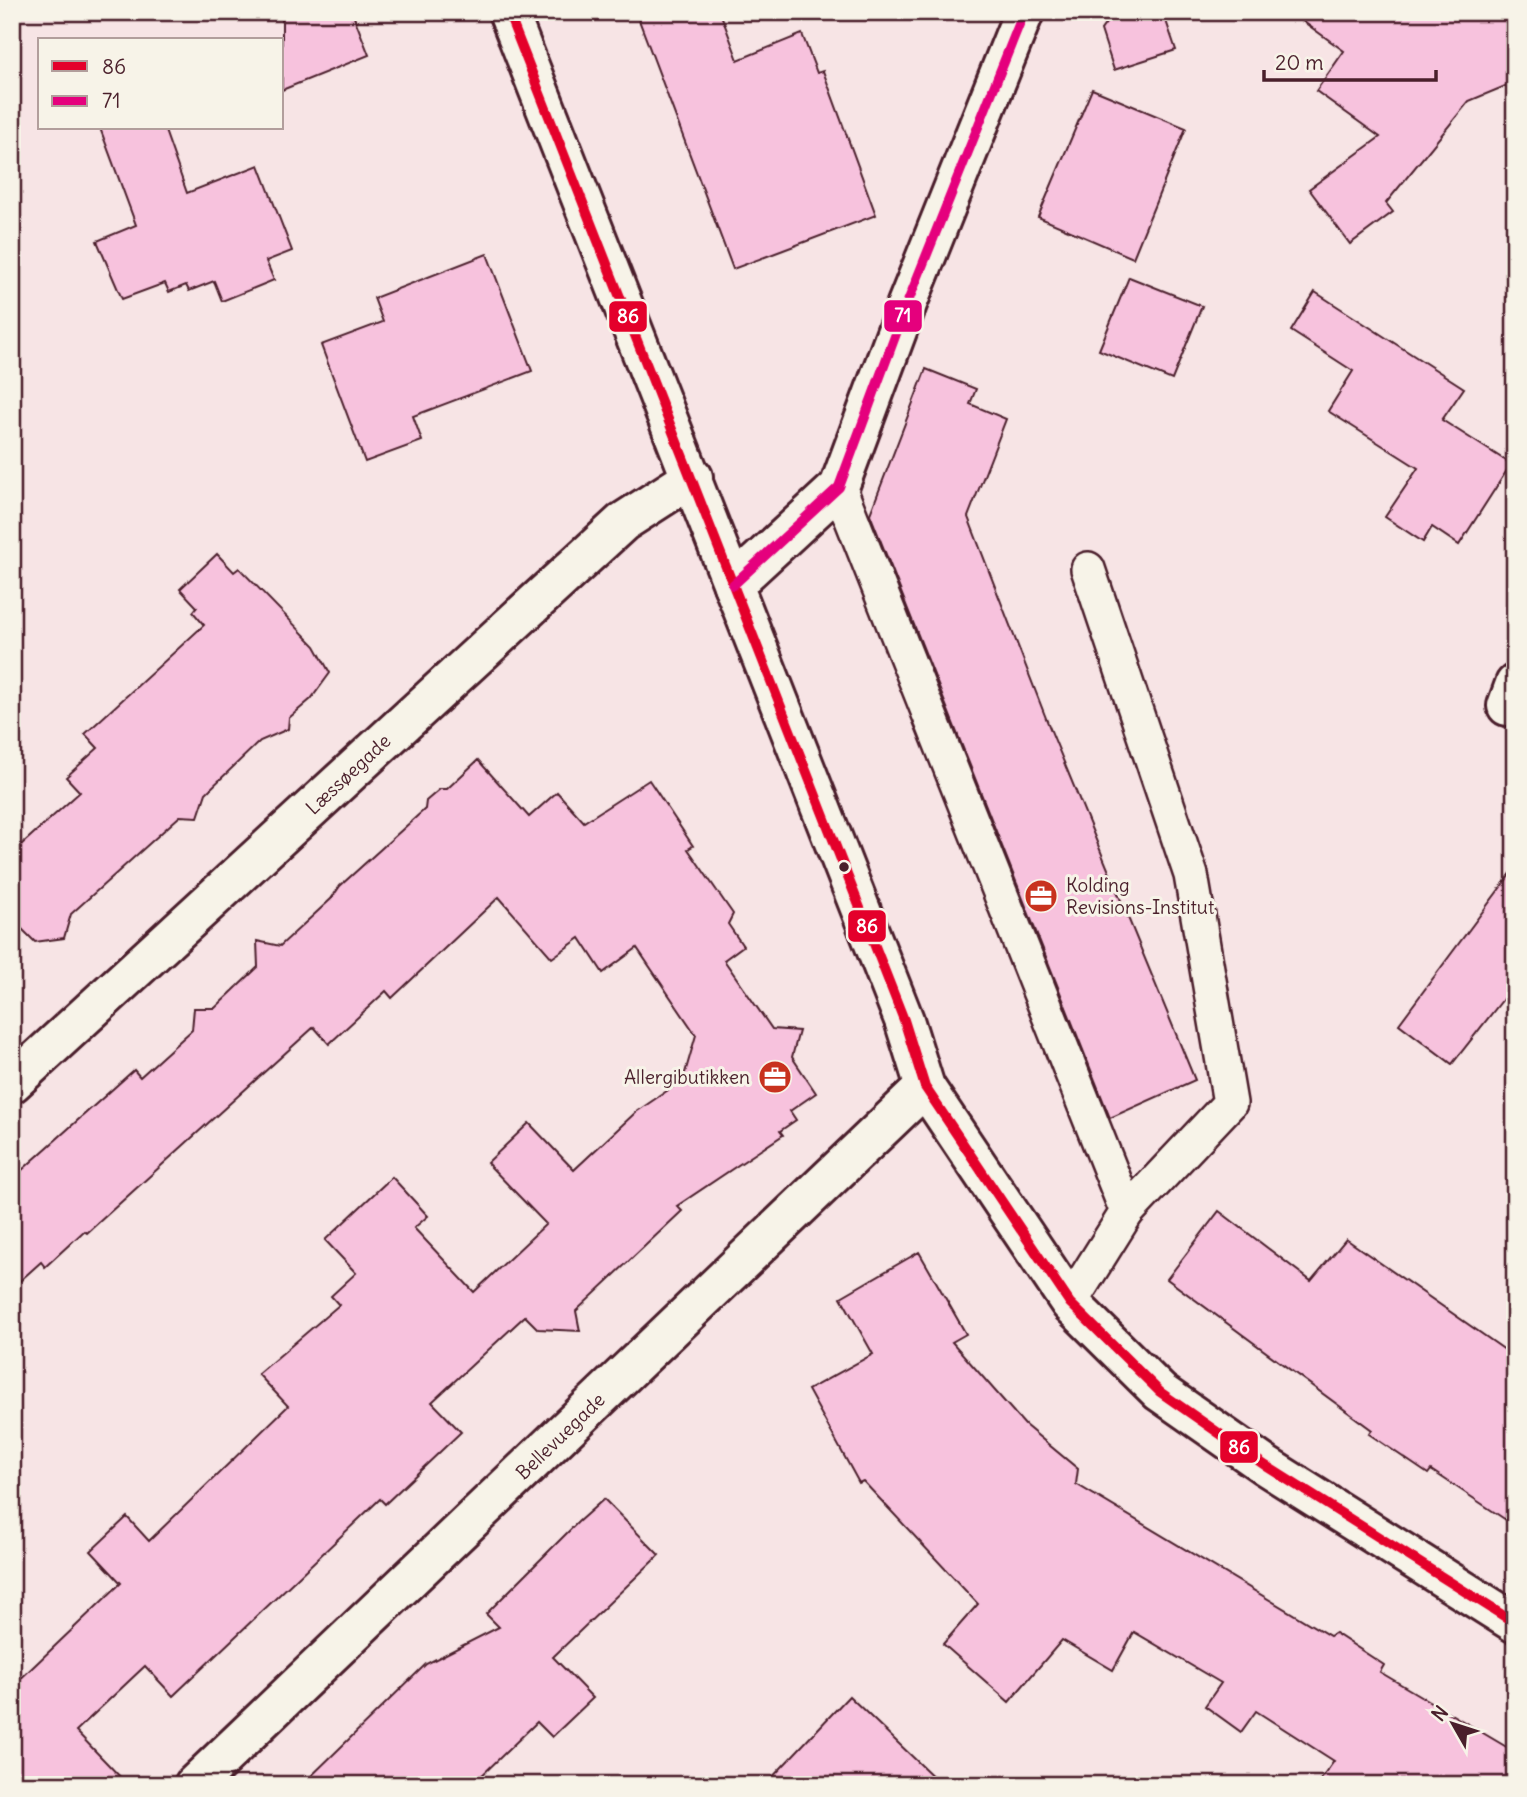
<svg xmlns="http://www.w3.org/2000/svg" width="1527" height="1797" font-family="Delius,sans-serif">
<rect width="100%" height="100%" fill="#f7e4e5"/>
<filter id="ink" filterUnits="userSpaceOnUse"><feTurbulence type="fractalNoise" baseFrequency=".0143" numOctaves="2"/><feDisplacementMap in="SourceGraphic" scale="14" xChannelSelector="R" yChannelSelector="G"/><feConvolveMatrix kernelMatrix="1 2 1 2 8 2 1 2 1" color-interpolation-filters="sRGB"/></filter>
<g filter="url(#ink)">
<g fill="#f7c2dd" stroke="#4a1f2b" stroke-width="2">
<path d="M282 12H352L369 55 282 90Z"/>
<path d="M636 12H720L738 60 802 34 817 73 823 71 876 215 733 269Z"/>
<path d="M1114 12H1163L1176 50 1114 70 1101 30Z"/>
<path d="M1290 12H1515V82L1469 101 1386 203 1393 212 1350 244 1309 189 1380 137 1316 91 1344 51Z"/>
<path d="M1092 89 1186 128 1133 258 1038 217Z"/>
<path d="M100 128H164L187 193 259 165 292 251 266 261 274 280 222 301 214 281 189 291 186 285 169 292 165 283 122 299 97 241 136 225Z"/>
<path d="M487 254 532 371 413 416 422 441 365 462 321 345 383 322 374 298Z"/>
<path d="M1129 277 1202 306 1172 380 1099 350Z"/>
<path d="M1315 292 1464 388 1442 420 1511 464 1459 545 1432 527 1423 542 1385 517 1418 468 1328 411 1353 371 1291 331Z"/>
<path d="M926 369 976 389 970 404 1006 419 968 517 1049 726 1195 1080 1110 1118 870 514Z"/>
<path d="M217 554 234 572 239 568 315 646 330 673 311 699 289 718 288 729 260 741 206 793 198 817 180 816 71 914 64 938 35 942 12 919V853L80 792 66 777 98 748 85 734 204 625 193 612 197 607 180 589Z"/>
<path d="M478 760 529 817 557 792 584 822 649 780 693 846 688 849 733 914 728 924 743 946 724 960 772 1029 799 1031 792 1057 816 1093 790 1111 796 1120 780 1131 783 1135 677 1206 682 1211 576 1311 580 1331 538 1329 525 1316 432 1402 461 1432 385 1504 380 1499 173 1696 145 1666 76 1731 128 1785H12V1687L121 1583 91 1551 127 1517 149 1541 288 1406 258 1374 339 1305 331 1296 356 1273 325 1240 392 1177 428 1216 414 1228 474 1292 546 1224 487 1163 529 1123 574 1170 636 1112 683 1080 696 1035 637 948 603 973 580 938 552 958 499 897 392 998 386 991 329 1044 314 1027 87 1233 84 1231 45 1267 41 1262 12 1288V1179L134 1070 140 1077 192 1030 194 1008H215L258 967 257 941 280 946 331 899 340 886 425 809 426 801 440 789H447Z"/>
<path d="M1515 868V984L1452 1064 1399 1024Z"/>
<path d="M1219 1211 1311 1281 1346 1239 1515 1357V1526L1431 1470 1428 1474 1369 1434 1372 1430 1167 1279Z"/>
<path d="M919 1252 966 1334 952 1342 1025 1425 1078 1469 1076 1484 1330 1636 1335 1633 1384 1665 1380 1672 1515 1752V1785H1317L1334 1761 1256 1711 1241 1732 1205 1706 1221 1683 1134 1632 1113 1670 1062 1640 1009 1702 943 1644 978 1604 863 1481 859 1483 808 1390 873 1354 841 1297Z"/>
<path d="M604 1499 659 1555 553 1657 593 1698 552 1737 537 1722 472 1785H302L426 1664 499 1627 486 1614 578 1522Z"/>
<path d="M849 1696 942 1785H765Z"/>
</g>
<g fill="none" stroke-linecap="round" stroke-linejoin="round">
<defs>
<g id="lane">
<path d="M839 487 1127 1212 1070 1303"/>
<path d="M1088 569 1191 875 1230 1103 1127 1212"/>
</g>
<g id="street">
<path d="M733 585 839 487 907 304 1024 12"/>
<path d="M1507 706 1515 684"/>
<path d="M12 1083 623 522 693 477"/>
<path d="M194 1785 925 1087"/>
</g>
<path id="secondary" d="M508 12 904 1020 925 1087 1070 1303 1160 1392 1266 1466 1515 1623"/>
</defs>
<use href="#lane" stroke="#4a1f2b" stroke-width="38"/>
<use href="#street" stroke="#4a1f2b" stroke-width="44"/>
<use href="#secondary" stroke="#4a1f2b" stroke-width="44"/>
<use href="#lane" stroke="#f7f3e8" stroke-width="33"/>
<use href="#street" stroke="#f7f3e8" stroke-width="38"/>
<use href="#secondary" stroke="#f7f3e8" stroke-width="38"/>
<defs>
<path id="bus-1" d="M508 12 904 1020 925 1087 1070 1303 1160 1392 1266 1466 1515 1623"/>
<path id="bus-2" d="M733 585 839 487 907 304 1024 12"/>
</defs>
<use href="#bus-1" stroke="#f7f3e8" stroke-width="16"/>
<use href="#bus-2" stroke="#f7f3e8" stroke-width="16"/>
<use href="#bus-1" stroke="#e4002b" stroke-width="10"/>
<use href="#bus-2" stroke="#e5007d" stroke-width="10"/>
</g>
</g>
<defs>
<symbol id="office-disc" viewBox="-11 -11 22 22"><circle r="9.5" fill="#c8321e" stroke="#f7f3e8"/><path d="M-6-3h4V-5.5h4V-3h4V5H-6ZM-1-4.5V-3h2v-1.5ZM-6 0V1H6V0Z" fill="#fff"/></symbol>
</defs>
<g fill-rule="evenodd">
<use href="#office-disc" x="1022" y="877" width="38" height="38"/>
<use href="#office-disc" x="756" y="1058" width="38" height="38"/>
</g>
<circle fill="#4a1f2b" stroke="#f7f3e8" stroke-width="2.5" cx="844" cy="867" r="6"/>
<g text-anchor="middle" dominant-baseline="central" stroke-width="6" stroke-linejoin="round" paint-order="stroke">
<g font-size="19" fill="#4a1f2b" stroke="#f7f3e8">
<text transform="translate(348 774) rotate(-43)">Læssøegade</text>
<text transform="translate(560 1436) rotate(-44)">Bellevuegade</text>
</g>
<g font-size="19" fill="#4a1f2b" stroke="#f7f3e8" text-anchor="start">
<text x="1066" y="885">Kolding<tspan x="1066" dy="22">Revisions-Institut</tspan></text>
<text x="750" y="1077" text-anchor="end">Allergibutikken</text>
</g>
</g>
<g stroke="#f7f3e8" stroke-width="2.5">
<rect x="883" y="299" width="40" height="34" rx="7" fill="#e5007d"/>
<rect x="608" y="300" width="40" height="33" rx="7" fill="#e4002b"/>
<rect x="847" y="909" width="40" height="34" rx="7" fill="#e4002b"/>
<rect x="1219" y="1430" width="40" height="34" rx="7" fill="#e4002b"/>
</g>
<g font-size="19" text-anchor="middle" font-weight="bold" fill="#fff">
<text x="903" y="322">71</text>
<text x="628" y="323">86</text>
<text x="867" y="933">86</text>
<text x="1239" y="1454">86</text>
</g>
<rect width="1527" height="1797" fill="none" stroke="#f7f3e8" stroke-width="42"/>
<rect x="21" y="21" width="1485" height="1755" fill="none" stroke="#4a1f2b" stroke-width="2.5" filter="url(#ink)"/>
<rect x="38" y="38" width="245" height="91" fill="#f7f3e8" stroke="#b29e9c" stroke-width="2"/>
<rect x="52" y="61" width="35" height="10" fill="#e4002b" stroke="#b29e9c" stroke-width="2"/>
<text x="102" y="74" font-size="21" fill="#4a1f2b">86</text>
<rect x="52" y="96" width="35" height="10" fill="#e5007d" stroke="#b29e9c" stroke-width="2"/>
<text x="102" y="108" font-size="21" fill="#4a1f2b">71</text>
<g transform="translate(1453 1724) rotate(309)" stroke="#f7f3e8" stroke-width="5" paint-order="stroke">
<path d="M0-5L12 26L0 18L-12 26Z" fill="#4a1f2b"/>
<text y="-10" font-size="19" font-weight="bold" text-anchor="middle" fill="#4a1f2b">N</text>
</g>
<path d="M1264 70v10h172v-10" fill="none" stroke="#4a1f2b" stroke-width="3.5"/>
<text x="1275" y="70" font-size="21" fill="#4a1f2b" stroke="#f7f3e8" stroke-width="5" paint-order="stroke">20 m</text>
</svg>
